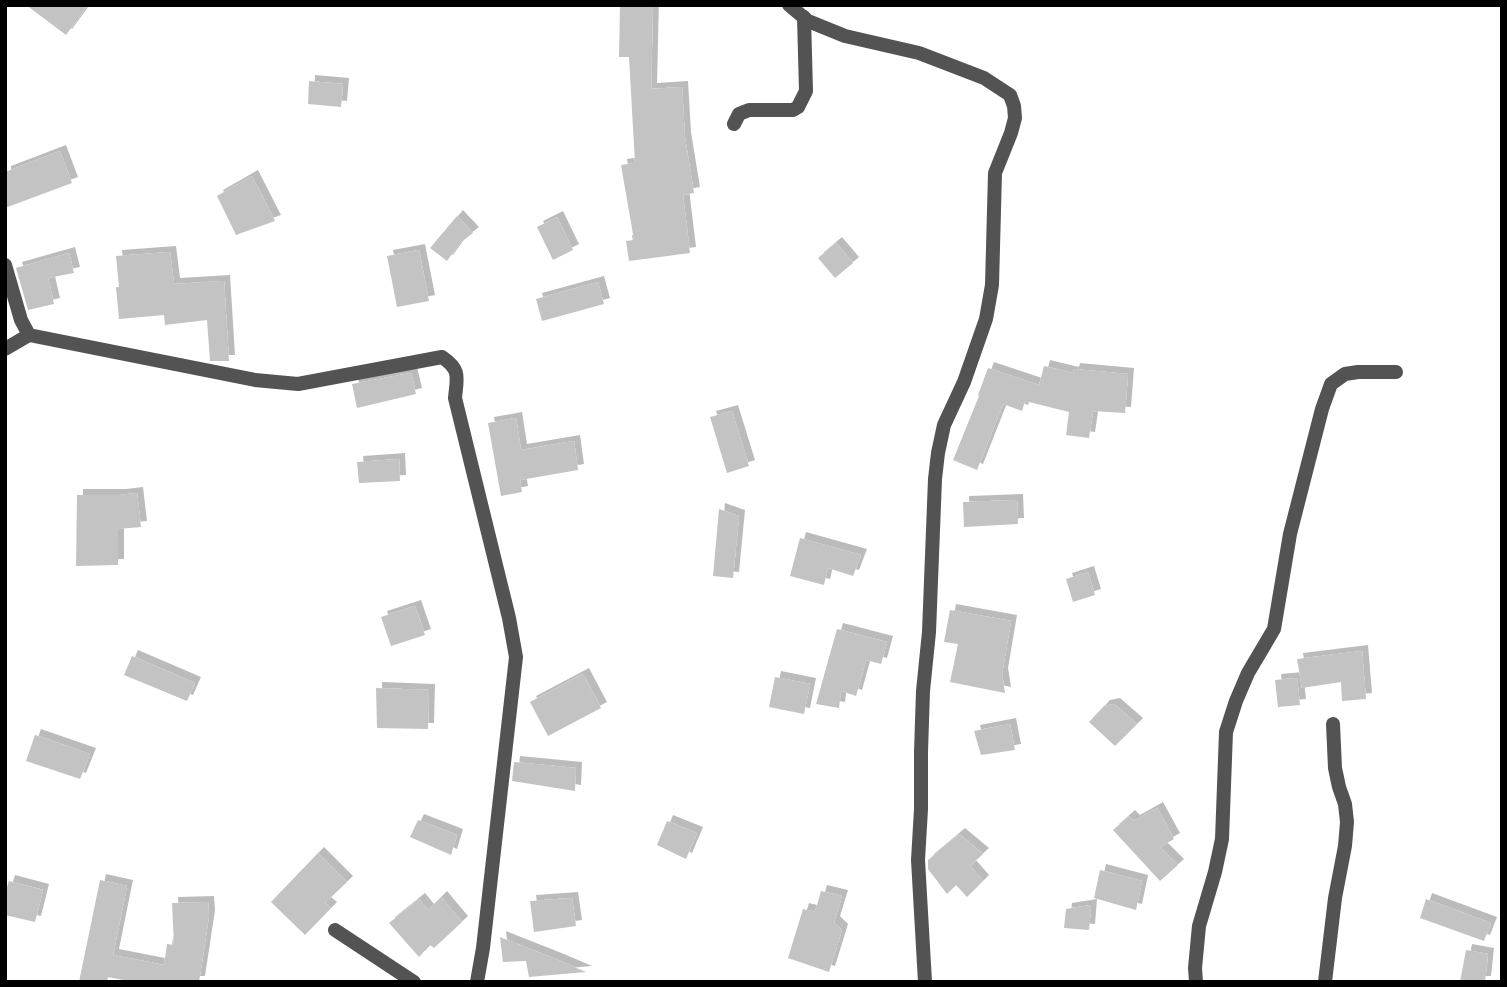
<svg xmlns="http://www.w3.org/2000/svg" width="1507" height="987" font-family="'Open Sans',sans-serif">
<defs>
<filter id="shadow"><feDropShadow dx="6" dy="-6" stdDeviation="0" flood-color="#0004"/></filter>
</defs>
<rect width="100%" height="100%" fill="#fff"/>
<g fill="#c3c3c3" filter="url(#shadow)">
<path d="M26 5H88L66 35Z"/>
<path d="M620 5H653L651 89 682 87 685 138 694 193 683 195 690 253 629 261 626 241 634 240 621 165 635 163 629 57H619Z"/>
<path d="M309 81 343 84 341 107 308 104Z"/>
<path d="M60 151 72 183 5 208V172Z"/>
<path d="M252 176 275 221 236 235 217 196Z"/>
<path d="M457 216 473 233 460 243 447 261 430 248Z"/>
<path d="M557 217 573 250 553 260 537 227Z"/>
<path d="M836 243 853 263 835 278 818 258Z"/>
<path d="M419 250 429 301 397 307 387 256Z"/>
<path d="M170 252 174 284 224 281 229 361H210L207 320 165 325 164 315 119 319 116 287H119L116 256Z"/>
<path d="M69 253 74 273 48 278 54 304 28 310 16 268Z"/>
<path d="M598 282 604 304 542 321 536 299Z"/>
<path d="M1044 366 1073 373 1074 369 1128 374 1125 413 1093 411 1089 438 1066 435 1069 412 1025 401 1022 411 1003 404 977 470 953 460 979 396 978 395 988 368 1039 385Z"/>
<path d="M411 373 416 394 357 408 352 384Z"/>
<path d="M732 411 749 466 727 473 710 417Z"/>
<path d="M516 418 521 450 574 441 578 470 520 480 522 492 501 496 488 423Z"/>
<path d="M399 459 400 481 359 483 357 462Z"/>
<path d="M137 493 141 527 118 529V565L76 566 77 495H120Z"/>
<path d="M1017 500 1018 524 964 527 963 502Z"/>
<path d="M719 509 739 516 733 578 713 576Z"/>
<path d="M800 538 861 555 853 576 828 568 824 585 790 576Z"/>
<path d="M1088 572 1095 595 1073 602 1066 579Z"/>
<path d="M415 606 425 635 391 646 381 617Z"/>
<path d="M950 610 1011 621 1002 674 1005 693 950 682 958 644 944 642Z"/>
<path d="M837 629 887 642 881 664 866 660 856 696 841 691 839 708 816 704Z"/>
<path d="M1362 651 1366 699 1342 701 1341 682 1302 688 1297 659Z"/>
<path d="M132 656 195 683 187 701 124 675Z"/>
<path d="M583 674 601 708 548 736 530 702Z"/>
<path d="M775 677 810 684 804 714 769 707Z"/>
<path d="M1297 678 1300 705 1278 707 1275 680Z"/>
<path d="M376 688 429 690 428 729 377 728Z"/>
<path d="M1114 704 1137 724 1115 746 1089 722 1104 706Z"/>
<path d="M1010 724 1015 750 981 755 974 731Z"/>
<path d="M35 735 90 754 80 779 26 761Z"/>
<path d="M514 762 576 768 575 791 512 781Z"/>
<path d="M1157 808 1174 839 1160 847 1178 865 1160 881 1113 830 1129 816 1134 821Z"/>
<path d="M418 820 457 835 451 855 410 837Z"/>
<path d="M667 821 697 833 686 859 657 845Z"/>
<path d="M959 834 983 854 970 866 983 881 967 897 956 885 947 894 928 869V860Z"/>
<path d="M318 853 347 882 325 903 331 908 305 935 271 902Z"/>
<path d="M1100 870 1142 881 1136 910 1094 898Z"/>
<path d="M100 880 127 886 113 955 164 965 167 944 174 945 172 903 208 902 209 916 199 982H133L108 977 107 982H79Z"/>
<path d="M9 881 43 890 35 922 5 915V894Z"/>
<path d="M821 891 842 896 834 922 842 930 829 972 788 958 803 909 815 912Z"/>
<path d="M441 897 462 922 434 948 430 945 419 957 389 923 419 899 428 910Z"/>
<path d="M572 898 576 926 534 932 530 901Z"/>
<path d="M1426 899 1491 923 1484 941 1420 918Z"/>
<path d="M1091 905 1089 930 1064 928 1066 909Z"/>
<path d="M500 937 558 960 586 972 529 977 526 961 503 962Z"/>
<path d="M1466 950 1488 954 1485 982H1460Z"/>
</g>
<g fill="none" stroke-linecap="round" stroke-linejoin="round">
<g stroke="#535353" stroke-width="14">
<path d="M789 5 808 21 845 36 919 53 984 78 1010 95 1014 106 1015 118 1011 133 995 173 992 285 986 319 964 382 944 425 938 453 935 479 929 632 923 691 921 752V809L918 860 925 982"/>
<path d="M734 124 739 114 749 110H793L798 107 806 91 804 17"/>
<path d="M5 265 21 320 29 335 255 380 298 384 442 357C461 370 457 377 455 398L509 618 516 657 483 948 477 982"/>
<path d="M5 349 29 335"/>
<path d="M335 930 414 982"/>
<path d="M1196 982 1195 968 1199 926 1215 872 1222 839 1226 732 1236 701 1248 673 1274 629 1290 534 1322 409 1331 384 1345 374 1358 372H1396"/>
<path d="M1325 982 1335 898 1345 846 1347 822 1345 804 1339 787 1335 768 1333 724"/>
</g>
</g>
<rect width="1507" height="987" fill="none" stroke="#000000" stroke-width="14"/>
</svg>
